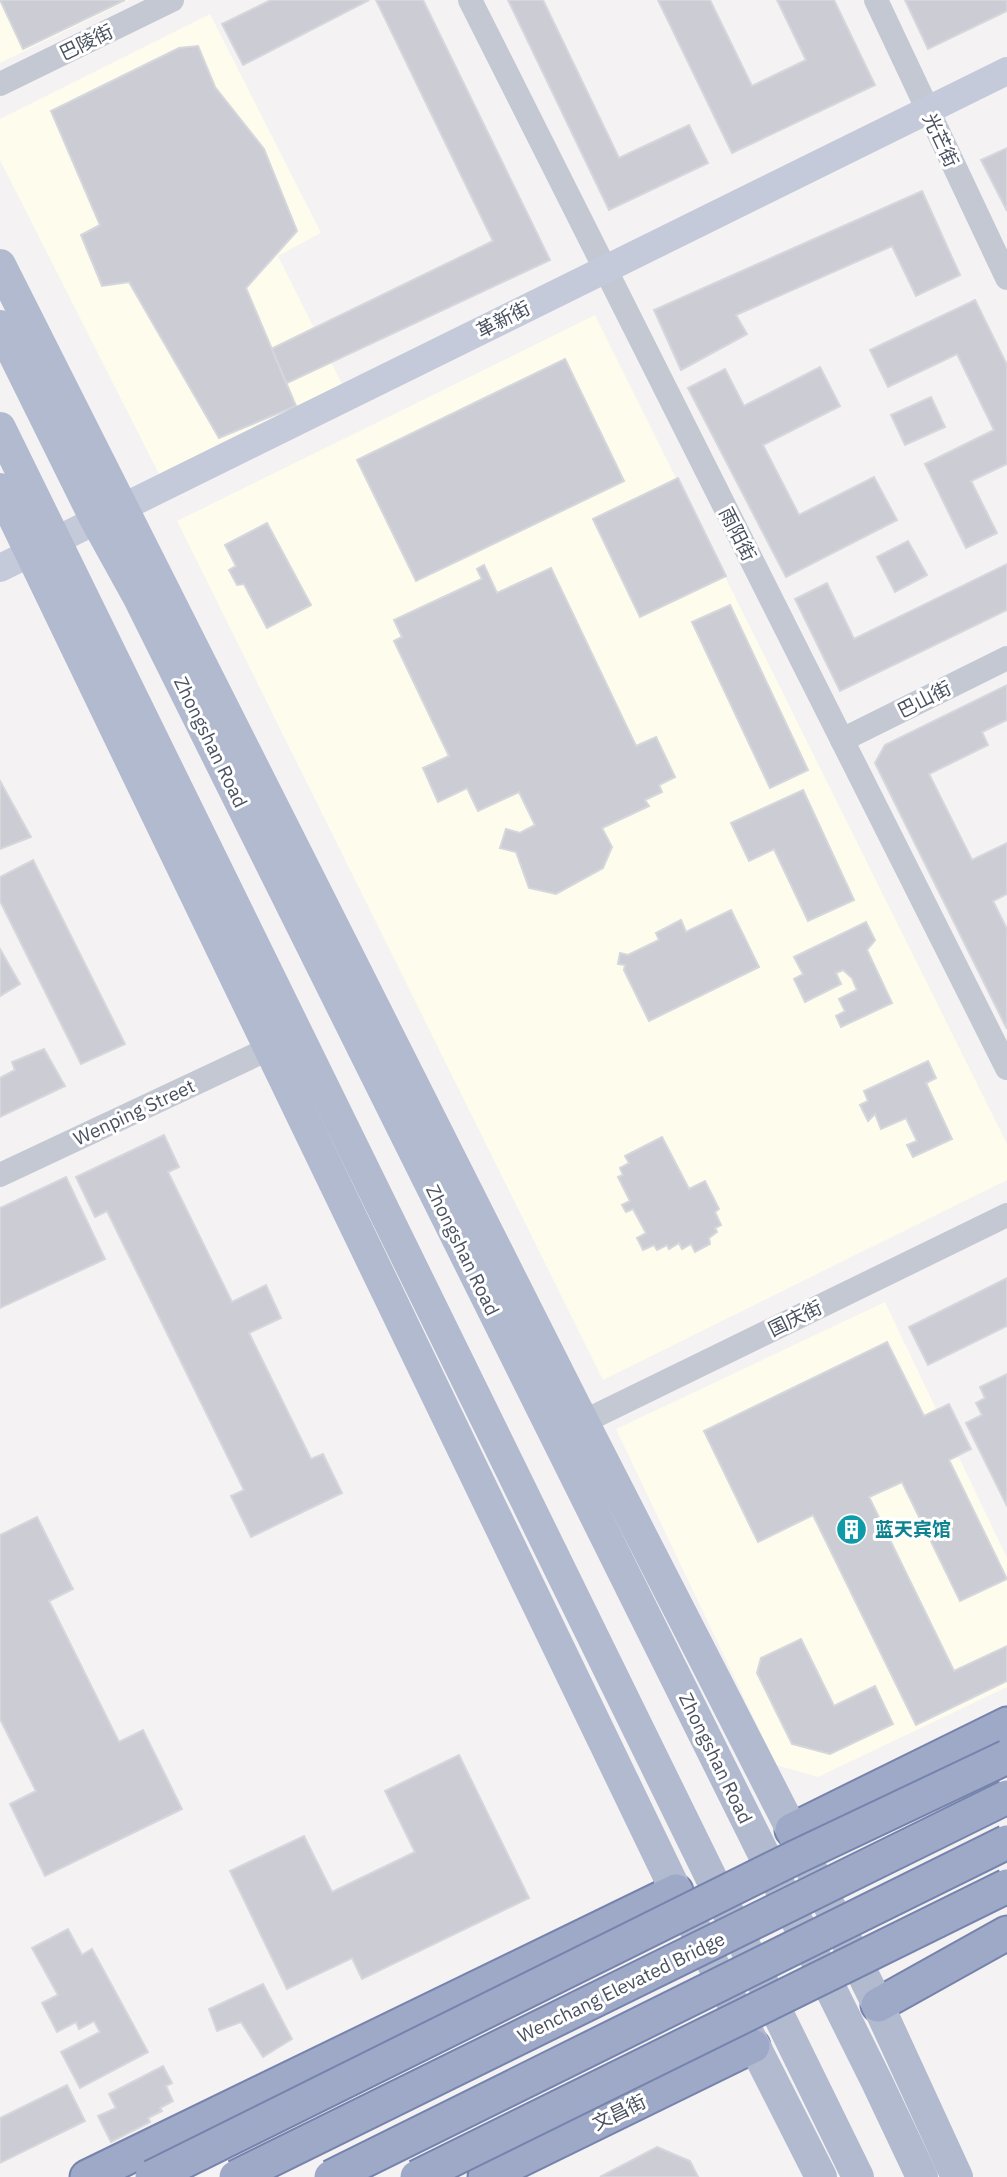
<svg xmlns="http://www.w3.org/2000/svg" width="1007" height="2177" font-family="'IBM Plex Sans','Noto Sans SC',sans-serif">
<rect width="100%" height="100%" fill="#f4f2f2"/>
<g fill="#fdfced">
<path d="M0 0H129L0 63Z"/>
<path d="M210 14 321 233 278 256 343 386 161 478 0 160V119Z"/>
<path d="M595 315 1007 1144V1180L603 1380 177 521Z"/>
<path d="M885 1302 1007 1558V1687L818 1777 776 1765 616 1429Z"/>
</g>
<g fill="#cccdd4" stroke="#d6d6dd" stroke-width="2">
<path d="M0 0H125L23 49Z"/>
<path d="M271 0H369L243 65 222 24Z"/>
<path d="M376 0H423L550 260 285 384 271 349 493 241Z"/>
<path d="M508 0H543L619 158 689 125 708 163 609 210Z"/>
<path d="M658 0H710L752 86 806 60 777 0H834L875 85 732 153Z"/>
<path d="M905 0H1007V11L928 49Z"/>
<path d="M198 46 215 87 264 149 297 231 246 288 296 406 219 438 129 282 102 286 81 235 100 225 51 111 179 48Z"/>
<path d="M1007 148V211L981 160Z"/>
<path d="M922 191 960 275 916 296 892 246 736 315 747 334 681 370 654 310Z"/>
<path d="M975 300 1007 365V464L971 481 997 533 966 548 925 464 994 430 957 354 888 387 870 350Z"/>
<path d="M565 359 624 481 416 581 357 460Z"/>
<path d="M820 367 840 406 763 445 799 515 874 477 897 520 786 577 688 388 725 369 744 406Z"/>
<path d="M931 397 945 427 905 445 891 415Z"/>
<path d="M678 478 726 576 640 617 593 519Z"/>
<path d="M267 523 311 605 267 628 244 584 237 585 229 570 236 566 225 545Z"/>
<path d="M908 541 927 575 895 592 877 557Z"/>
<path d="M1007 564V610L840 691 795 599 827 583 854 639Z"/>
<path d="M484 565 497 593 551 568 636 746 656 737 675 777 659 785 662 792 645 800 649 806 602 828 612 847 603 868 556 894 529 888 516 852 500 848 506 829 520 833 535 825 519 792 478 811 467 788 438 802 423 768 449 756 394 641 402 637 394 620 482 579 477 569Z"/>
<path d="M730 605 808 770 770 788 692 622Z"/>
<path d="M1007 685V720L982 732 988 745 929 774 972 860 1007 843V894L993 901 1007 929V1029L875 763 885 745Z"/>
<path d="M0 781 31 837 0 849Z"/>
<path d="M803 790 854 900 808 921 774 849 749 861 731 823Z"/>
<path d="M33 860 125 1044 81 1064 0 901V877Z"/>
<path d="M731 910 759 967 649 1021 624 970 625 965 618 964 620 953 628 955 659 940 656 933 681 920 686 932Z"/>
<path d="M866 922 875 940 867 950 892 1003 841 1027 836 1016 845 1011 839 999 857 990 852 978 843 970 836 973 841 984 805 1002 794 979 803 974 794 957Z"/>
<path d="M0 949 20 984 0 996Z"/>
<path d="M44 1049 65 1086 0 1117V1078L15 1070 12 1062Z"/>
<path d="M928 1061 936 1078 926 1083 952 1139 913 1157 907 1145 917 1141 906 1118 881 1129 875 1114 868 1121 860 1105 868 1101 864 1091Z"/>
<path d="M164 1135 179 1167 168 1172 232 1302 266 1285 281 1318 249 1333 311 1459 323 1454 342 1493 251 1537 231 1496 244 1490 107 1211 95 1217 76 1177Z"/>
<path d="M662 1137 689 1189 705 1181 719 1209 715 1212 721 1225 715 1228 717 1232 709 1238 710 1244 695 1252 691 1244 682 1249 679 1243 669 1249 667 1245 657 1250 654 1245 643 1250 637 1238 646 1233 633 1209 626 1212 622 1205 630 1201 618 1177 623 1175 620 1168 629 1163 625 1156Z"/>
<path d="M66 1177 105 1259 0 1308V1208Z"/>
<path d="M1007 1278V1326L928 1365 909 1327Z"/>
<path d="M887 1342 924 1416 949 1404 971 1449 949 1460 1007 1579 960 1601 902 1482 869 1497 954 1671 1007 1646V1681L916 1725 813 1515 758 1542 704 1431Z"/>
<path d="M1007 1374V1506L966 1423 982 1415 976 1403 985 1398 980 1387Z"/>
<path d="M37 1517 73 1589 49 1601 119 1742 143 1730 182 1809 45 1876 10 1804 36 1791 0 1719V1535Z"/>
<path d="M801 1639 834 1706 875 1686 893 1724 830 1754 792 1744 757 1673 761 1658Z"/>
<path d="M459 1755 529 1898 362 1979 352 1958 287 1989 230 1871 304 1836 332 1892 415 1852 385 1791Z"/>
<path d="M68 1929 82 1955 92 1949 148 2052 80 2088 61 2052 100 2032 94 2021 79 2029 76 2022 57 2032 42 2003 58 1995 32 1948Z"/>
<path d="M263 1984 292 2039 263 2057 241 2022 217 2031 209 2009Z"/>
<path d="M163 2066 172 2083 166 2086 173 2101 160 2108 162 2111 148 2118 150 2122 111 2142 98 2116 116 2108 109 2094Z"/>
<path d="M67 2085 85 2121 0 2163V2118Z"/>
<path d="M657 2147 690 2161 698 2177H600Z"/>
</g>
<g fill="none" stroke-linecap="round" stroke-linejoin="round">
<defs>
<g id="trunk">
<path d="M792 1830 1007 1724"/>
<path d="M878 2005 1007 1933"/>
<path d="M87 2177 676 1891"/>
<path d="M485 2177 753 2046"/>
</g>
</defs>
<use href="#trunk" stroke="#7583ad" stroke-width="37"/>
<g stroke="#c3c8d3" stroke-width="24">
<path d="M470 0 1007 1068"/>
<path d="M876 0 1007 278"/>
<path d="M0 84 172 0"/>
<path d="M842 740 1007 658"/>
<path d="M0 1175 268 1049"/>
<path d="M583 1422 1007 1215"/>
</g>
<path stroke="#c5cada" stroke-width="28" d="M0 568 1007 71"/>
<g stroke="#b2bad0" stroke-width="32">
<path d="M0 265 583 1422 792 1830 878 2005 957 2177"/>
<path d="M0 326 96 520 138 596 876 2080 922 2177"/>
<path d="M0 428 858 2177"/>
<path d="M0 489 676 1891 821 2177"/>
</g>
<use href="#trunk" stroke="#9ea9c8" stroke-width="33"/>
<defs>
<g id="trunk-bridge">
<path d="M152 2177 794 1858 1007 1757"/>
<path d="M236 2177 1007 1797"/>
<path d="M331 2177 1007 1842"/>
<path d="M417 2177 1007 1886"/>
</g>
</defs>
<use href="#trunk-bridge" stroke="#7583ad" stroke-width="37" stroke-linecap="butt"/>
<use href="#trunk-bridge" stroke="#9ea9c8" stroke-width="33"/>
</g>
<defs>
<symbol id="building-disc" viewBox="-11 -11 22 22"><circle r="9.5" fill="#0f9aa8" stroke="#fff"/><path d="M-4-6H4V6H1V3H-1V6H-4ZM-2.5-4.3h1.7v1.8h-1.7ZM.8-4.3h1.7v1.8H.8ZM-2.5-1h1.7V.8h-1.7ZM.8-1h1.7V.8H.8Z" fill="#fff"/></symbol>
</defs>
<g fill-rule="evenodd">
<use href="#building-disc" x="834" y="1512" width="35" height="35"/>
</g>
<g text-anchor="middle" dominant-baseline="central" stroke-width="6" stroke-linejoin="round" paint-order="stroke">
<g font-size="19" fill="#495060" stroke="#fff">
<text transform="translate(86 42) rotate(-26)">巴陵街</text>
<text transform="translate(941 140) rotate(65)">光芒街</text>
<text transform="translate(503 319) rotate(-27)">革新街</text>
<text transform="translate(738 534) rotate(63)">雨阳街</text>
<text transform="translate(924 699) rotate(-27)">巴山街</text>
<text transform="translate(211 742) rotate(64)">Zhongshan Road</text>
<text transform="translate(134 1112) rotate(-25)">Wenping Street</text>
<text transform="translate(463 1250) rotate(64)">Zhongshan Road</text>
<text transform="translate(795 1318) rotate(-26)">国庆街</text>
<text transform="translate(716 1758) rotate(64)">Zhongshan Road</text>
<text transform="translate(621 1987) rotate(-26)">Wenchang Elevated Bridge</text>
<text transform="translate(619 2112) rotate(-26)">文昌街</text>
</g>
<g font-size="19" font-weight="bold" fill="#0d838f" stroke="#fff" text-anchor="start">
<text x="875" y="1529">蓝天宾馆</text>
</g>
</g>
</svg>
